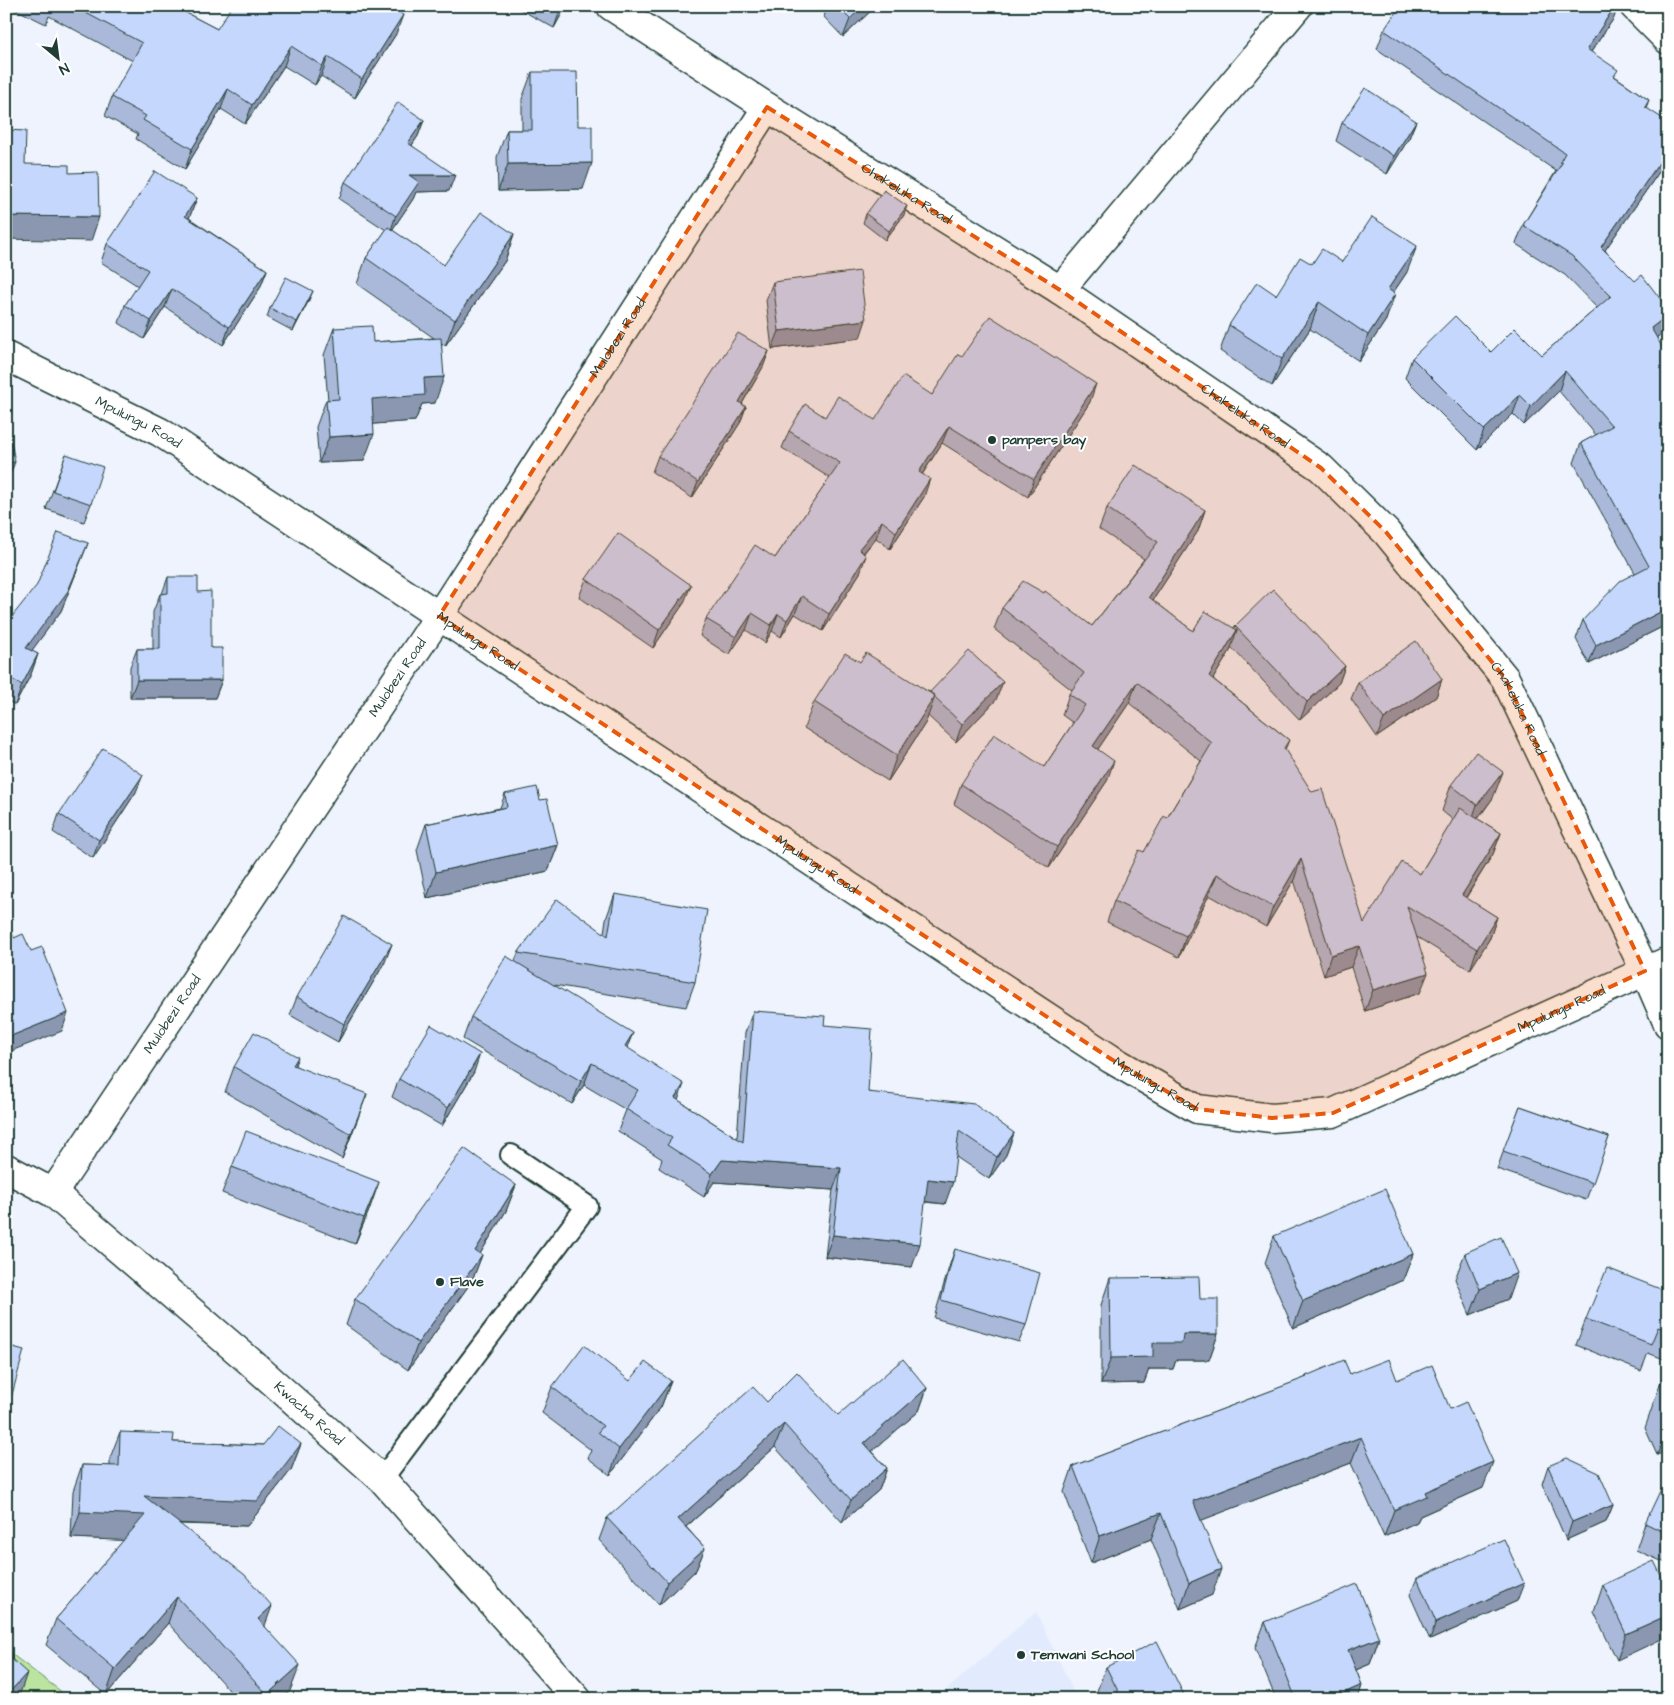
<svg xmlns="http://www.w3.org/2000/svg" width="1674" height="1705" font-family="'Architects Daughter',sans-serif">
<rect width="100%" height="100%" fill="#eef3fe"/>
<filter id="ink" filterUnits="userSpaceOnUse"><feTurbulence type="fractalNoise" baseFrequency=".02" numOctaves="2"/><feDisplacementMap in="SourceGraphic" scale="10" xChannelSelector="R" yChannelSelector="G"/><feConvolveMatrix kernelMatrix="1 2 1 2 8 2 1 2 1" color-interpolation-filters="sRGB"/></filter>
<g filter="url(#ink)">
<path fill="#e2ebfe" d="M1036 1612 1077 1699H936Z"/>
<path fill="#bbe4a1" stroke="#6d906a" d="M6 1650 71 1699H6Z"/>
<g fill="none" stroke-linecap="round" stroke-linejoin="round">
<defs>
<path id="lane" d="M382 1479 587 1206 511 1155"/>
<g id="street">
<path id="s1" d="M611 6 767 107 1060 290 1321 468 1386 532 1505 678 1645 971 1668 1024"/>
<path d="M1634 6 1668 40"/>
<path d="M1060 290 1298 6"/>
<path id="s2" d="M6 356 160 432 1111 1059 1197 1109 1272 1118 1333 1113 1668 961"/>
<path id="s3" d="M53 1193 439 616 767 107"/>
</g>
<g id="secondary">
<path id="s4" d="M6 1168 53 1193 246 1358 382 1479 577 1699"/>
</g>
</defs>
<use href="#lane" stroke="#1f3d34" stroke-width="24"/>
<use href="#street" stroke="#1f3d34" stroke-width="31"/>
<use href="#secondary" stroke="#1f3d34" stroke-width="31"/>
<use href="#lane" stroke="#fff" stroke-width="20"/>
<use href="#street" stroke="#fff" stroke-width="28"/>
<use href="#secondary" stroke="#fff" stroke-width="28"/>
</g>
<g fill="#aab9da" stroke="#1f3d34">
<path d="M9 6H173L217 29 396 34 355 98 321 76 315 85 284 66 245 124 221 109 185 169 136 139 138 134 105 116 112 97 133 61 49 16 46 24Z"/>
<path d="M514 6H566L554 28Z"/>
<path d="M827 6H876L843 37 824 17Z"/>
<path d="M1614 18 1591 52 1616 77 1649 100 1646 108 1668 159 1605 250 1664 332 1657 337 1668 624 1589 664 1576 639 1583 620 1635 573 1574 463 1581 443 1596 435 1559 391 1524 425 1513 414 1477 450 1405 378 1412 358 1491 352 1542 355 1597 308 1565 275 1516 244 1523 225 1556 171 1377 49 1384 30Z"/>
<path d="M532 72 578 126 583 189 498 191 497 157 507 130H522V99Z"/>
<path d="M424 120 418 136 412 145 449 191 416 192 413 199 392 230 444 265 514 234 505 261 445 346 442 343 435 403 422 404 415 421 373 424 364 461 319 463 316 427 326 400H328L324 355 334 328 373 342 434 338 357 284 366 258 386 230 339 199 345 182Z"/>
<path d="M1416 121 1409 138 1387 174 1336 141 1342 123Z"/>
<path d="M197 198 189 218 267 270 260 288 223 345 165 307 144 339 119 323 125 305 138 286 101 262 107 244Z"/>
<path d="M866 214 904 215 885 240 863 223Z"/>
<path d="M1342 262 1407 272 1393 293 1386 320 1359 361 1310 329 1272 386 1220 351 1229 325 1276 295 1312 264Z"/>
<path d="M773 282 860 338 772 349 766 300Z"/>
<path d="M309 300 293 331 267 317 270 308Z"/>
<path d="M769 351 763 367 742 404 746 407 740 423 692 498 652 472 658 456Z"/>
<path d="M962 356 1090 402 1028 497 942 443 922 475 924 497 890 549 876 538 864 553 860 573 823 631 795 614 781 637 772 631 765 643 746 630 729 655 700 636 706 619 775 558 830 478 782 448 789 431 825 417 875 420 932 395Z"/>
<path d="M66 454 91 504 84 522 46 509Z"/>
<path d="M1107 508 1205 510 1198 531 1153 600 1193 631 1234 628 1235 626 1345 666 1339 683 1300 720 1231 647 1230 651 1213 679 1289 740 1285 750 1364 923 1420 874 1453 820 1442 811 1451 785 1493 798 1478 819 1501 833 1493 854 1466 898 1497 917 1490 938 1470 970 1417 937 1420 993 1365 1011 1351 967 1324 976 1294 880 1266 927 1209 895 1179 957 1107 922 1114 901 1144 852 1167 818 1201 761 1129 703 1098 749 1107 781 1049 868 954 804 961 784 1044 767 1073 723 1062 715 1069 694 1072 690 994 629 1002 608 1092 626 1144 559 1099 529Z"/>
<path d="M88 543 61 611 31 651 38 654 31 674 15 705 6 700V624Z"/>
<path d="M168 577 198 592 211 648 222 680 215 698H130V667L137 649H153V612L160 594H162Z"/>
<path d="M586 579 684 603 653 648 579 597Z"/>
<path d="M860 662 930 692 996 700 956 742 928 716 926 722 888 781 804 728 814 702Z"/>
<path d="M1442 679 1436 697 1377 737 1351 699 1358 682Z"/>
<path d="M136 792 93 858 53 832 59 814Z"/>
<path d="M505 794 540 800 558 845 548 871 427 898 417 850 426 824 500 808Z"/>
<path d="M615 894 695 982 686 1007 554 985 627 1048 678 1100 737 1138 745 1033 753 1011 824 1025 868 1092 1014 1133 1006 1155 989 1179 956 1157 945 1204 925 1202 912 1267 825 1257 833 1190 714 1182 704 1197 659 1168 662 1159 618 1131 626 1110 584 1085 572 1104 463 1039 471 1017 515 961 518 953 604 933 606 919Z"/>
<path d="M385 962 338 1042 290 1015 297 997Z"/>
<path d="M298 1057 295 1065 358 1118 342 1159 225 1092 234 1067Z"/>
<path d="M474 1072 442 1126 392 1097 399 1079Z"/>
<path d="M1520 1106 1609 1137 1586 1200 1497 1169Z"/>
<path d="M232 1167 370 1208 355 1244 222 1193Z"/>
<path d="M516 1185 506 1211 480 1254 482 1255 472 1281 408 1370 346 1325 355 1299Z"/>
<path d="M1274 1236 1413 1254 1403 1280 1293 1328 1265 1263Z"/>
<path d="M955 1249 1026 1325 1019 1342 934 1318 949 1267Z"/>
<path d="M1465 1253 1508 1299 1470 1315 1455 1279Z"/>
<path d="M1110 1278 1200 1299 1218 1334 1209 1360H1176L1173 1369H1149L1144 1383 1101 1384V1305Z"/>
<path d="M1668 1292V1351L1664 1359 1648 1353 1641 1371 1576 1345 1586 1319Z"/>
<path d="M1350 1374 1397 1380 1450 1409 1483 1488 1420 1516 1417 1522 1384 1537 1351 1463 1201 1520 1212 1595 1180 1609 1151 1539 1091 1563 1064 1492 1073 1466 1305 1378 1306 1376Z"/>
<path d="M1668 1377V1450L1657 1455 1645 1428 1662 1379Z"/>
<path d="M630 1381H671L661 1407 610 1475 588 1458 591 1450 542 1413 552 1387Z"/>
<path d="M927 1388 919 1411 872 1451 887 1468 879 1490 842 1522 775 1447 686 1527 705 1548 696 1570 659 1605 599 1540 607 1518 767 1402 838 1415Z"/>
<path d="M120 1432 173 1442 263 1445 301 1444 291 1470 247 1526 179 1524 265 1626 290 1691 282 1699H237L168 1623 106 1695 46 1645 56 1619 124 1540 71 1538 73 1491 82 1465 110 1466V1458Z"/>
<path d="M1548 1466 1613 1505 1606 1522 1566 1540 1542 1484Z"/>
<path d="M1668 1494V1564L1636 1550 1645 1523Z"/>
<path d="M1417 1578 1517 1601 1430 1640 1410 1595Z"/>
<path d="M1603 1585 1668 1590 1617 1660 1594 1612Z"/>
<path d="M1265 1622 1379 1638 1370 1664 1356 1670 1362 1685 1358 1699H1276L1255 1648Z"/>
<path d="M1106 1667 1186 1699H1101L1097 1691Z"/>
</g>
<g fill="#8b96b1" stroke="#1f3d34">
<path d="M563 6H566L554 28 560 10Z"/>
<path d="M863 6H876L843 37 850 19Z"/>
<path d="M1615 6H1618L1614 18 1580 68 1587 49Z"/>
<path d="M403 15 396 34 355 98 362 79Z"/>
<path d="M291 46 284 66 245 124 252 105Z"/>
<path d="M328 57 321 76 315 85 322 66Z"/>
<path d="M228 89 221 109 185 169 192 149Z"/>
<path d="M424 120 418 136 402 160 408 143Z"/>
<path d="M1416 121 1409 138 1387 174 1394 156Z"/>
<path d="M1668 150V159L1594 266 1601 247Z"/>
<path d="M592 163 583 189 498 191 508 164Z"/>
<path d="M409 175H455L449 191 416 192 413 199 390 233Z"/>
<path d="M197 198 190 216 178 234 185 216Z"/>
<path d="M907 206 904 215 885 240 889 231Z"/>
<path d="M6 216 99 217 91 241 6 239Z"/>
<path d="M514 234 505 261 445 346 455 320Z"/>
<path d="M1417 246 1407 272 1378 315 1388 289Z"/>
<path d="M267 270 260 288 223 345 229 327Z"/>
<path d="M172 289 165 307 144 339 151 321Z"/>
<path d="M313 291 309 300 293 331 297 322Z"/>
<path d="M1395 294 1386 320 1359 361 1368 335Z"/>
<path d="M1319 302 1310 329 1272 386 1282 359Z"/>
<path d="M1668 315V321L1664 332 1644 347 1651 328Z"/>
<path d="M866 320 860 338 772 349 779 331Z"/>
<path d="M769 351 763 367 733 419 739 402Z"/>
<path d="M1565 371 1559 391 1524 425 1531 406Z"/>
<path d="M444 377 435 403 422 404 415 421 362 425 372 399 424 378Z"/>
<path d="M1096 384 1090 402 1028 497 1034 479Z"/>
<path d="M1520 395 1513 414 1477 450 1484 430Z"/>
<path d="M746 407 740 423 692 498 698 482Z"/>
<path d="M949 426 942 443 912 490 919 472Z"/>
<path d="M374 434 364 461 319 463 329 437Z"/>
<path d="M15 462 6 485V463Z"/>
<path d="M930 479 924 497 890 549 896 532Z"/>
<path d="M1205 510 1198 531 1142 617 1149 597Z"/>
<path d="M882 521 876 538 852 566 859 549Z"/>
<path d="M88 543 61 611 19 668 26 648Z"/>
<path d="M866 556 860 573 823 631 829 614Z"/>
<path d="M691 585 684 603 653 648 659 630Z"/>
<path d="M802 596 795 614 781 637 787 620Z"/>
<path d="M1668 608V624L1589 664 1596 645Z"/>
<path d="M752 613 746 630 729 655 736 637Z"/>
<path d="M778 614 772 631 765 643 771 625Z"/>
<path d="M1237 630 1230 651 1202 697 1209 676Z"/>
<path d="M38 654 31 674 15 705 22 685Z"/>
<path d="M1345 666 1339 683 1300 720 1307 702Z"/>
<path d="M1442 679 1436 697 1377 737 1384 719Z"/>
<path d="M137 680H222L215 698H130Z"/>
<path d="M1003 682 996 700 956 742 962 724Z"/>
<path d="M1137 682 1129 703 1086 767 1093 746Z"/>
<path d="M935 696 926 722 888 781 897 755Z"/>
<path d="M1114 761 1107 781 1049 868 1057 847Z"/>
<path d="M1503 772 1493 798 1468 831 1477 805Z"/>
<path d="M143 775 136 792 93 858 99 840Z"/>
<path d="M1501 833 1493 854 1454 916 1462 895Z"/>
<path d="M558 845 548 871 427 898 436 872Z"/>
<path d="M1301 859 1294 880 1266 927 1273 907Z"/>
<path d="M1217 874 1209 895 1179 957 1186 936Z"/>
<path d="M1497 917 1490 938 1470 970 1477 949Z"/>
<path d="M392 944 385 962 338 1042 344 1024Z"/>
<path d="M1359 946 1351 967 1324 976 1331 955Z"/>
<path d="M1428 973 1420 993 1365 1011 1373 990Z"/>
<path d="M68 1013 62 1031 6 1053V1038Z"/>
<path d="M633 1033 624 1055 625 1046Z"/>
<path d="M480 1054 474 1072 442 1126 448 1108Z"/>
<path d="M592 1063 584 1085 572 1104 581 1081Z"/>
<path d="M684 1084 676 1106 675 1098Z"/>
<path d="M367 1094 358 1118 342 1159 351 1134Z"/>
<path d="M1014 1133 1006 1155 989 1179 997 1157Z"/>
<path d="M722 1160 841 1168 833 1190 714 1182 704 1197 712 1174Z"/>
<path d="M928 1179 953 1182 945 1204 920 1201Z"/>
<path d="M379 1182 370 1208 355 1244 364 1218Z"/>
<path d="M516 1185 506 1211 466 1277 475 1251Z"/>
<path d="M833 1235 920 1244 912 1267 825 1257Z"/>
<path d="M1413 1254 1403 1280 1293 1328 1303 1301Z"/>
<path d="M482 1255 472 1281 408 1370 418 1343Z"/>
<path d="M1517 1273 1508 1299 1470 1315 1480 1289Z"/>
<path d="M1183 1334H1218L1209 1360H1176L1173 1369H1149L1144 1383 1101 1384 1111 1358 1153 1343Z"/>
<path d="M671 1381 661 1407 610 1475 619 1449Z"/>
<path d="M927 1388 919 1411 856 1465 864 1443Z"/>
<path d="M784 1424 775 1447 670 1541 678 1519Z"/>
<path d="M1668 1426V1450L1657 1455Z"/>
<path d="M1361 1437 1351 1463 1184 1527 1193 1501Z"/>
<path d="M301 1444 291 1470 247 1526 143 1522 136 1541 71 1538 80 1512 144 1496Z"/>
<path d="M1493 1462 1483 1488 1420 1516 1417 1522 1384 1537 1394 1510 1425 1492Z"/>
<path d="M887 1468 879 1490 842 1522 851 1500Z"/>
<path d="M1613 1505 1606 1522 1566 1540 1572 1522Z"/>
<path d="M1161 1513 1151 1539 1091 1563 1100 1536Z"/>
<path d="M705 1548 696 1570 659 1605 667 1582Z"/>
<path d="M1221 1569 1212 1595 1180 1609 1189 1583Z"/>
<path d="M1524 1583 1517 1601 1430 1640 1436 1622Z"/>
<path d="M177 1597 168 1623 106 1695 115 1669Z"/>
<path d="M272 1606 263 1631 258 1619Z"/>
<path d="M1668 1615V1636L1617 1660 1626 1634Z"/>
<path d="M1379 1638 1370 1664 1339 1677 1348 1650Z"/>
<path d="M300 1665 290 1691 282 1699H265L267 1695Z"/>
<path d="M27 1673 18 1699H6V1696Z"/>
<path d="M1362 1685 1358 1699H1330Z"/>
</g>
<g fill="#c6d7fd" stroke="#1f3d34">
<path d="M73 6H173L217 29 232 6H390L403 15 362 79 328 57 322 66 291 46 252 105 228 89 192 149 143 120 146 116 112 97 142 43Z"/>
<path d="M553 6H563L560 10Z"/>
<path d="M837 6H863L850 19Z"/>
<path d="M1400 6H1615L1587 49 1618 70 1614 76 1649 100 1645 107 1668 122V150L1601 247 1635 281 1642 275 1668 309V315L1651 328 1668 357V608L1596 645 1583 620 1620 581 1649 566 1581 443 1612 426 1565 371 1531 406 1520 395 1484 430 1412 358 1455 316 1491 352 1515 328 1542 355 1611 296 1572 256 1523 225 1562 163 1560 162 1565 153 1384 30Z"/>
<path d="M532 72H577L578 126H592V163L508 164 507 130H532Z"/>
<path d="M1365 88 1416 121 1394 156 1342 123Z"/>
<path d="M398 102 424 120 408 143 455 175H409L419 182 396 216 345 182Z"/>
<path d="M6 130 26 131 25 164 69 165V173L98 172 99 217 6 216Z"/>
<path d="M155 171 197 198 185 216 267 270 229 327 172 289 151 321 125 305 148 270 107 244Z"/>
<path d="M884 190 907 206 889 231 866 214Z"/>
<path d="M481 212 514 234 455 320 366 258 388 227 444 265Z"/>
<path d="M1372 217 1417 246 1388 289 1395 294 1368 335 1319 302 1282 359 1229 325 1257 282 1276 295 1300 257 1312 264 1322 249 1342 262Z"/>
<path d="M860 271 866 320 779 331 773 282Z"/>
<path d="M286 277 313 291 297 322 270 308Z"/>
<path d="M990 316 1096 384 1034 479 949 426 919 472 930 479 896 532 882 521 859 549 866 556 829 614 802 596 787 620 778 614 771 625 752 613 736 637 706 619 755 545 775 558 840 463 789 431 805 404 825 417 838 396 875 420 903 376 932 395 958 354 962 356Z"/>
<path d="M372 326 373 342 441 338 444 377 424 378 425 395 372 399 374 434 329 437 326 400 339 399 334 328Z"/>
<path d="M738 333 769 351 739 402 746 407 698 482 658 456Z"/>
<path d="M6 415 15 462 6 463Z"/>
<path d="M66 454 103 467 91 504 53 491Z"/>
<path d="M1135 465 1205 510 1149 597 1193 631 1205 611 1237 630 1209 676 1289 740 1284 748 1312 792 1322 789 1364 923 1402 862 1420 874 1460 808 1501 833 1462 895 1497 917 1477 949 1407 906 1428 973 1373 990 1359 946 1331 955 1301 859 1273 907 1217 874 1186 936 1114 901 1139 850 1144 852 1164 816 1167 818 1212 743 1137 682 1093 746 1114 761 1057 847 961 784 994 734 1044 767 1085 705 1069 694 1084 673 1002 608 1023 581 1044 593 1045 591 1092 626 1158 542 1107 508Z"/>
<path d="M58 532 88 543 68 591 26 648 38 654 22 685 6 676V624L37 585Z"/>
<path d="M618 533 691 585 659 630 586 579Z"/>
<path d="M168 577H198V592L211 591V648H222V680H137V649H160V594L168 593Z"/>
<path d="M1273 589 1345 666 1307 702 1235 626Z"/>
<path d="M1416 641 1442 679 1384 719 1358 682Z"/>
<path d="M969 651 1003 682 962 724 935 698V696L930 692Z"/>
<path d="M845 653 860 662 866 653 935 696 897 755 814 702Z"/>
<path d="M103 748 143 775 99 840 59 814Z"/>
<path d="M1476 752 1503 772 1477 805 1451 785Z"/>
<path d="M537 787 540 800 547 799 558 845 436 872 426 824 507 807 505 794Z"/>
<path d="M615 894 707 910 695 982 518 953 557 899 608 936Z"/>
<path d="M344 916 392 944 344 1024 297 997Z"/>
<path d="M6 917 14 938 23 934 31 951 42 947 68 1013 6 1038Z"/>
<path d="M506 956 633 1033 625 1046 684 1084 675 1098 743 1142 753 1011 825 1016 824 1025 872 1029 868 1092 974 1104 1014 1133 997 1157 959 1131 953 1182 928 1179 920 1244 833 1235 841 1168 722 1160 712 1174 667 1145 672 1138 626 1109 638 1090 592 1063 581 1081 471 1017Z"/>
<path d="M431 1025 480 1054 448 1108 399 1079Z"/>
<path d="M254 1032 298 1057 293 1065 367 1094 351 1134 234 1067Z"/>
<path d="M1520 1106 1609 1137 1593 1183 1503 1151Z"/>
<path d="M246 1131 379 1182 364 1218 232 1167Z"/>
<path d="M464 1148 516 1185 475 1251 482 1255 418 1343 355 1299Z"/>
<path d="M1385 1189 1413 1254 1303 1301 1274 1236Z"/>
<path d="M1501 1237 1517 1273 1480 1289 1465 1253Z"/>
<path d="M955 1249 1040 1273 1026 1325 941 1300Z"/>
<path d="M1607 1268 1668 1292V1331L1658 1327 1651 1344 1586 1319Z"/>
<path d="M1199 1277 1200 1299H1218V1334H1183L1182 1343H1153V1357L1111 1358 1110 1278Z"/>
<path d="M6 1345 24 1350 6 1417Z"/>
<path d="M584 1345 630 1381 645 1362 671 1381 619 1449 598 1432 603 1426 552 1387Z"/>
<path d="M903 1359 927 1388 864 1443 887 1468 851 1500 784 1424 678 1519 705 1548 667 1582 607 1518 753 1387 767 1402 797 1372 838 1415Z"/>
<path d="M1389 1359 1397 1380 1432 1365 1450 1409 1466 1402 1493 1462 1425 1492 1427 1496 1394 1510 1361 1437 1193 1501 1221 1569 1189 1583 1161 1513 1100 1536 1073 1466 1307 1377 1306 1376 1344 1360 1350 1374Z"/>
<path d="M1668 1377V1391L1662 1379Z"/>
<path d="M278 1426 301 1444 257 1501 144 1496 245 1575 272 1606 258 1619 300 1665 267 1695 177 1597 115 1669 56 1619 145 1515 80 1512 82 1465 119 1466 120 1432 174 1434 173 1442 263 1445Z"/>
<path d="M1567 1458 1599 1473 1613 1505 1572 1522 1548 1466Z"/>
<path d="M1660 1491 1668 1494V1534L1645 1523Z"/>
<path d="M1504 1539 1524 1583 1436 1622 1417 1578Z"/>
<path d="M1654 1561 1668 1590V1615L1626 1634 1603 1585Z"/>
<path d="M1357 1584 1379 1638 1348 1650 1362 1685 1330 1699H1296L1265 1622Z"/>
<path d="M1157 1641 1186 1699H1122L1106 1667Z"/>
<path d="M6 1654 27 1673 6 1696Z"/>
</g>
</g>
<path fill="#e8590c" fill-opacity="0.2" stroke="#e8590c" stroke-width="4" stroke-dasharray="10 6" stroke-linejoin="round" d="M767 107 1060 290 1321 468 1386 532 1505 678 1645 971 1333 1113 1272 1118 1197 1109 1111 1059 439 616Z"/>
<g fill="#1f3d34" stroke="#fff" stroke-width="2">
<circle cx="992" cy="440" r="5"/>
<circle cx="440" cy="1282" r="5"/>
<circle cx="1021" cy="1655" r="5"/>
</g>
<g text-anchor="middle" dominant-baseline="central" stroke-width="4" stroke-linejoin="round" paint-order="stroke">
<g font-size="14" fill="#1f3d34" stroke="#fff">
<text stroke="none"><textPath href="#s1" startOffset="350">Chakeluka Road</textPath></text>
<text stroke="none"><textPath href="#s3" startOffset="1025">Mulobezi Road</textPath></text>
<text stroke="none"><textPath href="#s1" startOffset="755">Chakeluka Road</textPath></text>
<text stroke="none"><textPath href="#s2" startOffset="148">Mpulungu Road</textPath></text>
<text stroke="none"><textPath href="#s2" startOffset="552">Mpulungu Road</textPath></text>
<text stroke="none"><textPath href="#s3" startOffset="620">Mulobezi Road</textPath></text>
<text stroke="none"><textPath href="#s1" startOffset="1160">Chakeluka Road</textPath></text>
<text stroke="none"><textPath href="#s2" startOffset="958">Mpulungu Road</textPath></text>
<text stroke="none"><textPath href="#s2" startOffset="1798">Mpulungu Road</textPath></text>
<text stroke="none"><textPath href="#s3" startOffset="215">Mulobezi Road</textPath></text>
<text stroke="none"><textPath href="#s2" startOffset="1362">Mpulungu Road</textPath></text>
<text stroke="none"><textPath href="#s4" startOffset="391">Kwacha Road</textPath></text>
</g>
<g font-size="14" font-weight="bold" fill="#1f3d34" stroke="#fff" text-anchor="start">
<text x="1002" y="440">pampers bay</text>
<text x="450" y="1282">Flave</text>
<text x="1031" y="1655">Temwani School</text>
</g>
</g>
<rect width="1674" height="1705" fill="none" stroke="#fff" stroke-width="25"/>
<rect x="12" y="12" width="1649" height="1680" fill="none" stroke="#1f3d34" stroke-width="2" filter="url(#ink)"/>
<g transform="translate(58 58) rotate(151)" stroke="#ffffff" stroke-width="4" paint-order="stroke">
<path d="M0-4L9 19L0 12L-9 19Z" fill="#1f3d34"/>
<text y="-8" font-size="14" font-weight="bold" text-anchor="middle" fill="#1f3d34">N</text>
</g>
</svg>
